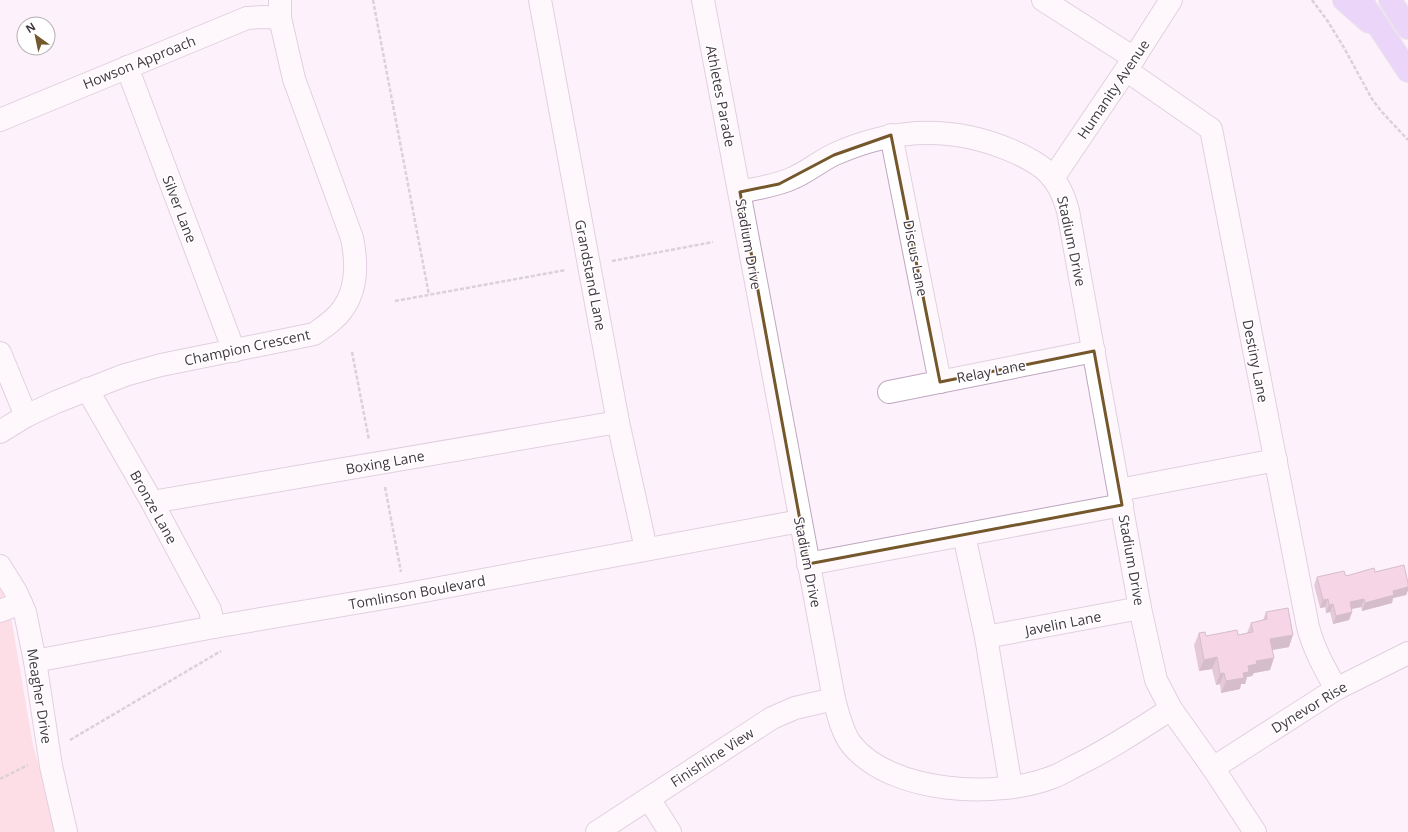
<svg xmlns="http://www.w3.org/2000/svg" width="1408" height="832" font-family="'Open Sans',sans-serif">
<rect width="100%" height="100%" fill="#fdf2fc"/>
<path fill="#ffc6cc" d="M0 589 9 605 33 745 58 832H0Z"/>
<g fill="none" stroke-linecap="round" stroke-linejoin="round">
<defs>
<g id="minor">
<path d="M540 0 618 422 646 549"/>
<path d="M703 0C748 233 790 466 834 699 838 714 842 732 851 744 891 794 997 799 1053 777 1061 774 1069 769 1077 765 1110 749 1140 729 1171 709"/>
<path d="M1043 0 1134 58"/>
<path d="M127 67 234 351"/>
<path d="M1126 70 1211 129 1308 627C1314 650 1325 669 1336 689"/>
<path d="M0 120 247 18 264 17 280 18"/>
<path d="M891 135 940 382"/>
<path d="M1053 178 1134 58 1171 0"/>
<path d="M740 192C757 188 776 186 793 178 807 172 820 161 835 154 893 128 951 125 1010 150 1043 164 1059 176 1068 211L1140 608 1156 680 1171 709 1213 768 1255 832"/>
<path d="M0 353 26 416"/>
<path d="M87 389 152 502 210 610 214 627"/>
<path d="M889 392 1094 351"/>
<path d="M0 432 26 416 56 402 125 375 161 365 314 334C324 327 335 320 342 310 358 289 357 262 352 238L294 79 280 18V0"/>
<path d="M1119 490 1276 460"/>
<path d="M152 502 618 422"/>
<path d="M964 535 986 637 1011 787"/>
<path d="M808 564 1122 505"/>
<path d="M0 566 16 592 25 612 35 661 51 766 66 832"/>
<path d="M0 611 21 603"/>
<path d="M986 637 1140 608"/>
<path d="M35 661 214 627 402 595 800 521"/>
<path d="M1213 768 1336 689 1408 653"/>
<path d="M649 799 670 832"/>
<path d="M597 832 772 718 795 708 834 699"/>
</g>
<g id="major">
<path d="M1344 0 1369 22"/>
<path d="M1361 0 1408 71"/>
<path d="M1390 0 1408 28"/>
</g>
</defs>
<use href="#minor" stroke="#bfa6bf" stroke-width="24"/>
<use href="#major" stroke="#d5d3d5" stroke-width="24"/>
<g stroke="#b2a8b2" stroke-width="2.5" stroke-dasharray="4 2" stroke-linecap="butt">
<path d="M373 0 429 295"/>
<path d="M1312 0 1327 20 1343 46 1372 99 1381 111 1408 140"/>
<path d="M612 261 713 242"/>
<path d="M395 301 566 270"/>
<path d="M352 352 369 440"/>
<path d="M385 487 401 572"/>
<path d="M70 740 221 651"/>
<path d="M0 779 28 765"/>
</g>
<use href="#minor" stroke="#fff" stroke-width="22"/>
<use href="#major" stroke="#d4b2f7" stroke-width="22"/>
</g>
<g fill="#c998af">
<path d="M1375 572 1408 583V590L1406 595 1393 598 1392 603 1362 611 1361 607 1351 609 1352 612 1349 620 1333 624 1330 612 1326 613 1325 607 1320 608 1314 585 1317 577 1346 576Z"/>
<path d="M1266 612 1289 647 1273 650 1270 670 1254 673 1252 676 1247 677 1245 684H1241L1240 689 1221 693 1220 684 1216 685 1212 669 1199 671 1194 645 1199 633 1206 636 1238 635 1247 633 1251 623 1263 620Z"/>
</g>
<g fill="#a47c8f">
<path d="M1408 587V590L1406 595 1393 598 1392 603 1362 611 1365 603 1393 591Z"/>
<path d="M1328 599 1325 607 1320 608 1323 600Z"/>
<path d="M1364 599 1361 607 1347 610 1350 602Z"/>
<path d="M1333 604 1330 612 1326 613 1329 605Z"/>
<path d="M1352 612 1349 620 1333 624 1336 616Z"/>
<path d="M1293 635 1289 647 1266 651 1270 639Z"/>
<path d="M1217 657 1212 669 1199 671 1204 660Z"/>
<path d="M1274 658 1270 670 1254 673 1252 676 1247 677 1245 684H1241L1240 689 1221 693 1226 681 1243 673 1248 666 1256 661Z"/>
<path d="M1224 673 1220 684 1216 685 1220 674Z"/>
</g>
<g fill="#eab1cc" stroke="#a47c8f">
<path d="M1404 565 1408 583V587L1393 591 1394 595 1365 603 1364 599 1350 602 1352 612 1336 616 1333 604 1329 605 1328 599 1323 600 1317 577 1344 571 1346 576 1374 568 1375 572Z"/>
<path d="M1288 608 1293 635 1270 639 1274 658 1256 661 1257 664 1248 666 1249 672 1243 673 1244 678 1226 681 1224 673 1220 674 1217 657 1204 660 1199 633 1205 632 1206 636 1237 630 1238 635 1253 632 1251 623 1267 619 1266 612Z"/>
</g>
<path d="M0 0H1408V832H0ZM891 135 940 382 1094 351 1122 505 808 564 740 192 779 184 834 155Z" fill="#fdf2fc" fill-opacity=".55" fill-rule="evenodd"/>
<path fill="none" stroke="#74572b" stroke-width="3" stroke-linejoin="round" d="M891 135 940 382 1094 351 1122 505 808 564 740 192 779 184 834 155Z"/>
<g text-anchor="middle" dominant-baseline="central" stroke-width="3" stroke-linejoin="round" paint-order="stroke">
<g font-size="14" fill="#423842" stroke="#fff">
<text transform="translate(139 62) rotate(-22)">Howson Approach</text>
<text transform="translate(1113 89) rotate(-56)">Humanity Avenue</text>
<text transform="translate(721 96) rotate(79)">Athletes Parade</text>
<text transform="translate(180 209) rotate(69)">Silver Lane</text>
<text transform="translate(1072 241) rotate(78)">Stadium Drive</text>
<text transform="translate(749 244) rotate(80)">Stadium Drive</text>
<text transform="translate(916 258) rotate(79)">Discus Lane</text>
<text transform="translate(591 275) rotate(79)">Grandstand Lane</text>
<text transform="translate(247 347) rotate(-12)">Champion Crescent</text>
<text transform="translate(1256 361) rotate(79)">Destiny Lane</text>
<text transform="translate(991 371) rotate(-11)">Relay Lane</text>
<text transform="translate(385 462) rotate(-10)">Boxing Lane</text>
<text transform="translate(154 507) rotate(61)">Bronze Lane</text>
<text transform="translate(1132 560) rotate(80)">Stadium Drive</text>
<text transform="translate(808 562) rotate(79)">Stadium Drive</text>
<text transform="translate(417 592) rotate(-10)">Tomlinson Boulevard</text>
<text transform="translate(1063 623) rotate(-11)">Javelin Lane</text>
<text transform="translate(40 696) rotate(81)">Meagher Drive</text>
<text transform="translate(1309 707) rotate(-31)">Dynevor Rise</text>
<text transform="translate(712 757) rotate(-33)">Finishline View</text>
</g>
</g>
<g transform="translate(36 36) rotate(327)"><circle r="19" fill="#ffffff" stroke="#b3afb3"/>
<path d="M0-3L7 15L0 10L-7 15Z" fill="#74572b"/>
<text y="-6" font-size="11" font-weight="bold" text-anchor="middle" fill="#423842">N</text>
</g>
</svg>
